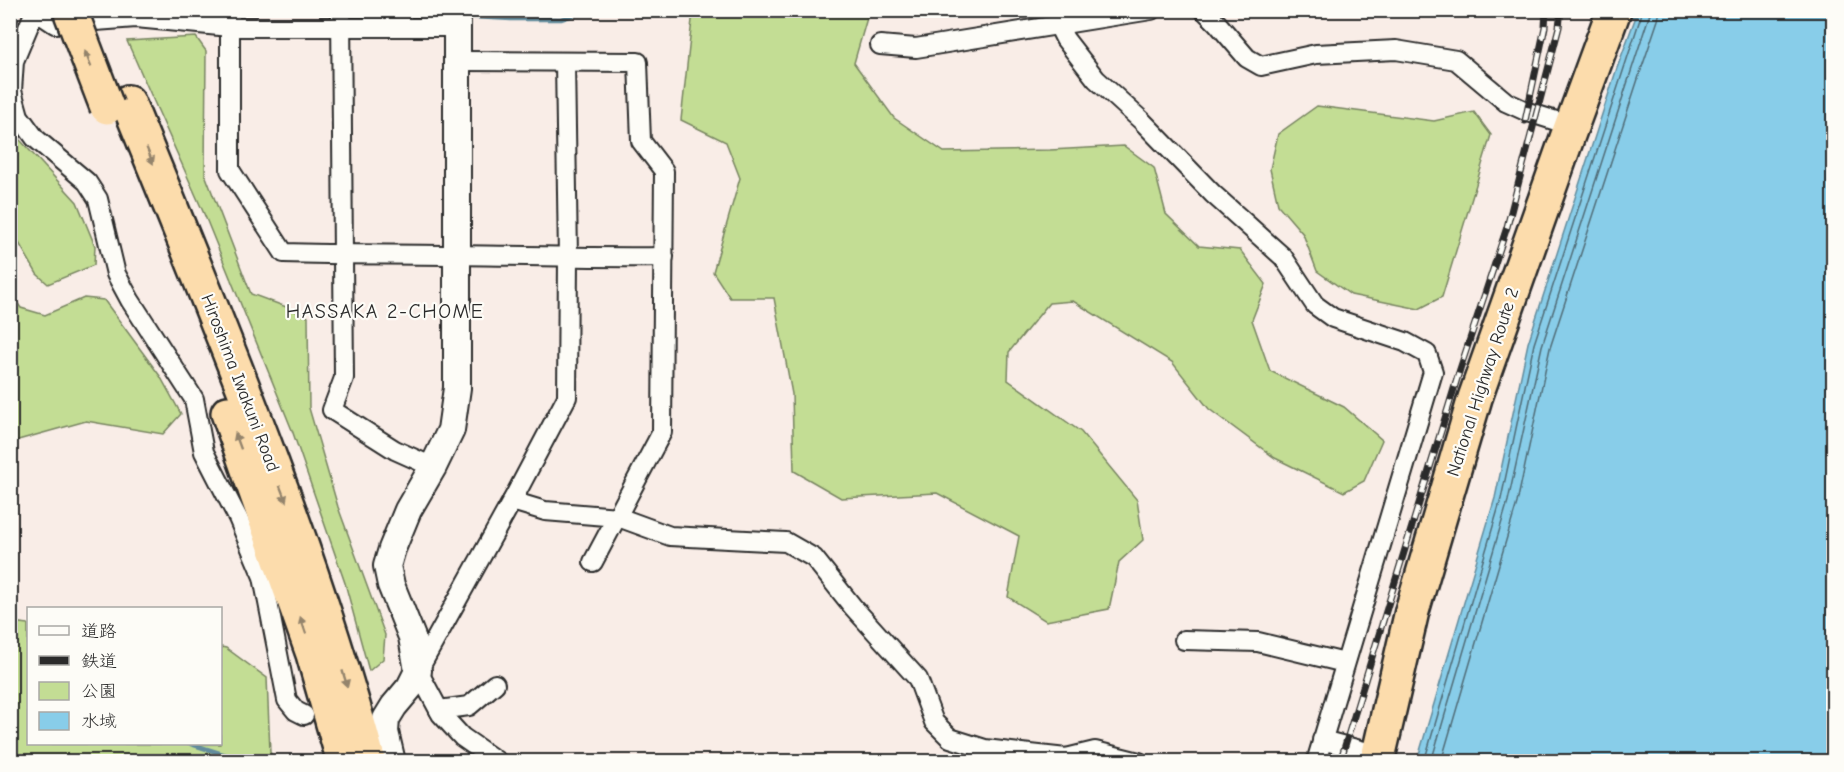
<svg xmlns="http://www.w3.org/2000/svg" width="1844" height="772" font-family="'Comic Neue','Klee One',sans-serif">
<rect width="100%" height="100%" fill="#f9ede7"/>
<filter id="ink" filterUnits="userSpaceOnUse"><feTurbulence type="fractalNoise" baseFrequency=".0167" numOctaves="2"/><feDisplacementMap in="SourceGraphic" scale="12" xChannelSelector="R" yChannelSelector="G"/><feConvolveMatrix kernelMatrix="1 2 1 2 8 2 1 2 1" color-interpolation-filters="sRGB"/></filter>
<g filter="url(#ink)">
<g fill="#c3dd94" stroke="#778460" stroke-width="1.5">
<path d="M693 11H869L854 63 894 118 944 152 1050 150 1124 146 1154 168 1166 214 1199 246 1240 250 1266 284 1252 320 1270 371 1344 407 1382 440 1364 481 1344 492 1275 458 1209 409 1172 362 1073 301 1049 303 1009 352 1008 380 1081 432 1137 500 1143 540 1119 562 1109 609 1046 621 1008 597 1019 536 937 493 841 498 794 471 792 394 774 298H730L713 272 740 178 726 142 681 120Z"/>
<path d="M196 37 206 51 205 174 251 294 289 308 308 317 309 408 338 507 385 635 383 659 369 671 345 583 292 430 205 216 127 41Z"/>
<path d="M1317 106 1434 121 1474 112 1491 135 1442 297 1419 309 1351 295 1317 271 1303 234 1278 205 1270 169 1278 134Z"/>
<path d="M11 133 21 141 77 202 95 246 94 265 48 284 37 274 15 236 11 232Z"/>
<path d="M11 294 21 308 45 315 84 298 104 300 160 376 181 414 163 434 86 421 11 442Z"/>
<path d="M11 622 28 624V744H220L221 647 226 648 267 678 270 752 275 761H11Z"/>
</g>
<path fill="#88cde9" stroke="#638c9d" stroke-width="1.5" d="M1638 11H1833V761H1417L1495 498 1528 343 1617 68Z"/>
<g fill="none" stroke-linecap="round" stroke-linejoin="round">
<g stroke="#506c77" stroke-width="1.5">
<path d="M1424 762 1501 499 1534 344 1643 10"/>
<path d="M1431 762 1508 501 1542 346 1651 10"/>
<path d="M1441 762 1517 503 1550 348 1639 76 1658 20 1660 10"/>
</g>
<g stroke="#638c9d" stroke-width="4.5">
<path d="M1626 14 1636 17"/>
<path d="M474 17 511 19H561L587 10"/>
<path d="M191 744 248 762"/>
</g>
<defs>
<g id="street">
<path d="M34 10 55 24 136 18 230 27H457"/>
<path d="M230 10V170L284 253C342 255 399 254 458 255 526 256 595 258 664 257"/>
<path d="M341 10 344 378 332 410 395 450 433 467"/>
<path d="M1204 10 1217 23 1247 58 1261 66 1316 54 1396 50 1456 60 1506 102 1528 112 1572 126"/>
<path d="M35 11 14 61 12 91 19 116 35 138 87 182 98 199 116 274 130 300 194 399 204 452 238 518 263 577 287 700 296 711 304 715"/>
<path d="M1058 25 1065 39 1096 79 1142 121 1213 194 1283 257 1315 305 1333 318 1405 342 1427 354 1433 372 1316 762"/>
<path d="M880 45 916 48 1151 10"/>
<path d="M457 61 638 62 641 141 664 171 662 432 593 562"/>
<path d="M512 501 545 511 618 517 670 536 786 542 814 558 853 607 918 679 934 722 950 738 985 749 1066 758 1095 751 1139 762"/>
<path d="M1184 640 1258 642 1345 663"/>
<path d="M439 710 469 706 495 684"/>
<path d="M1322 740 1379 755"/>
<path d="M498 762 462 737 441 714 418 671 512 501 567 397 568 258 565 62"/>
</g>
<path id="secondary" d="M392 762 385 732 386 719 394 706 410 687 418 671 412 637 391 585 387 566 392 549 408 510 433 467 451 430 457 388V10"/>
<g id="highway">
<path d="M128 102C216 318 308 535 369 762"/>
<path d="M228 413 313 654 344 762"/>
<path d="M1377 762 1412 611 1475 398 1567 138 1614 10"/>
</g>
</defs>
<use href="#street" stroke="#2b2b2b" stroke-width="22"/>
<use href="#secondary" stroke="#2b2b2b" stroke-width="30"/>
<use href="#highway" stroke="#2b2b2b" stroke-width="38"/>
<use href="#street" stroke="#fdfcf7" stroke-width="18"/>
<use href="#secondary" stroke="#fdfcf7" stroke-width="26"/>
<use href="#highway" stroke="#fcdcac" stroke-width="33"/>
<defs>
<g id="rail">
<path d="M1525 121 1545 27 1546 10"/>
<path d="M1340 762 1460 369 1507 227 1559 27 1561 10"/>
</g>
</defs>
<use href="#rail" stroke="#2b2b2b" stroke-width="7"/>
<use href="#rail" stroke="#fdfcf7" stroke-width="4.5" stroke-dasharray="14" stroke-linecap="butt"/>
<defs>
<path id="highway-bridge" d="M70 10 107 107"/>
</defs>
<use href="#highway-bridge" stroke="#2b2b2b" stroke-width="38" stroke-linecap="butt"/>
<use href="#highway-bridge" stroke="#fcdcac" stroke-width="33"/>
</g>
<defs><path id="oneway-solid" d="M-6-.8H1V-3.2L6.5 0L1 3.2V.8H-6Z" transform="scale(1.5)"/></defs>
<g fill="#94846c">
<use href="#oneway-solid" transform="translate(88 59) rotate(-111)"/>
<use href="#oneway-solid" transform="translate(150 156) rotate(68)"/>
<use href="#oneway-solid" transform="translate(238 441) rotate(-110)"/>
<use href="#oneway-solid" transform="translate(283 494) rotate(69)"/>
<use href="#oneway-solid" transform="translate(303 625) rotate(-109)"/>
<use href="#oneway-solid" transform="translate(345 679) rotate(73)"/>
</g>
</g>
<g text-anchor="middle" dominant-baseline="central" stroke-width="4.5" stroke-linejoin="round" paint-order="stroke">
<g font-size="18" fill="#2b2b2b" stroke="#fdfcf7">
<text transform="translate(1483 382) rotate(-72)">National Highway Route 2</text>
<text transform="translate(240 383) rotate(69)">Hiroshima Iwakuni Road</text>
</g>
<g font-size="20" letter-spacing="1.5" fill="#2b2b2b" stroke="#fdfcf7">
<text x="385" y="311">HASSAKA 2-CHOME</text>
</g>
</g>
<rect width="1844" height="772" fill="none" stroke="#fdfcf7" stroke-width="36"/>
<rect x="18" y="18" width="1808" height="736" fill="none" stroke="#2b2b2b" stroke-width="2" filter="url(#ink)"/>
<rect x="27" y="607" width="195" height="138" fill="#fdfcf7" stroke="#a9a8a5" stroke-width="1.5"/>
<rect x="39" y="626" width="30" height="9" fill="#fdfcf7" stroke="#a9a8a5" stroke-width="1.5"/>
<text x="81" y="637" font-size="18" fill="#2b2b2b">道路</text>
<rect x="39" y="656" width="30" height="9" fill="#2b2b2b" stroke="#a9a8a5" stroke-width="1.5"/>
<text x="81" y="667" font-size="18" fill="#2b2b2b">鉄道</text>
<rect x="39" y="682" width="30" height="18" fill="#c3dd94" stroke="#a9a8a5" stroke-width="1.5"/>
<text x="81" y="697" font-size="18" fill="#2b2b2b">公園</text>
<rect x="39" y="712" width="30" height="18" fill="#88cde9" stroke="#a9a8a5" stroke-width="1.5"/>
<text x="81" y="727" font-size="18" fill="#2b2b2b">水域</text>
</svg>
